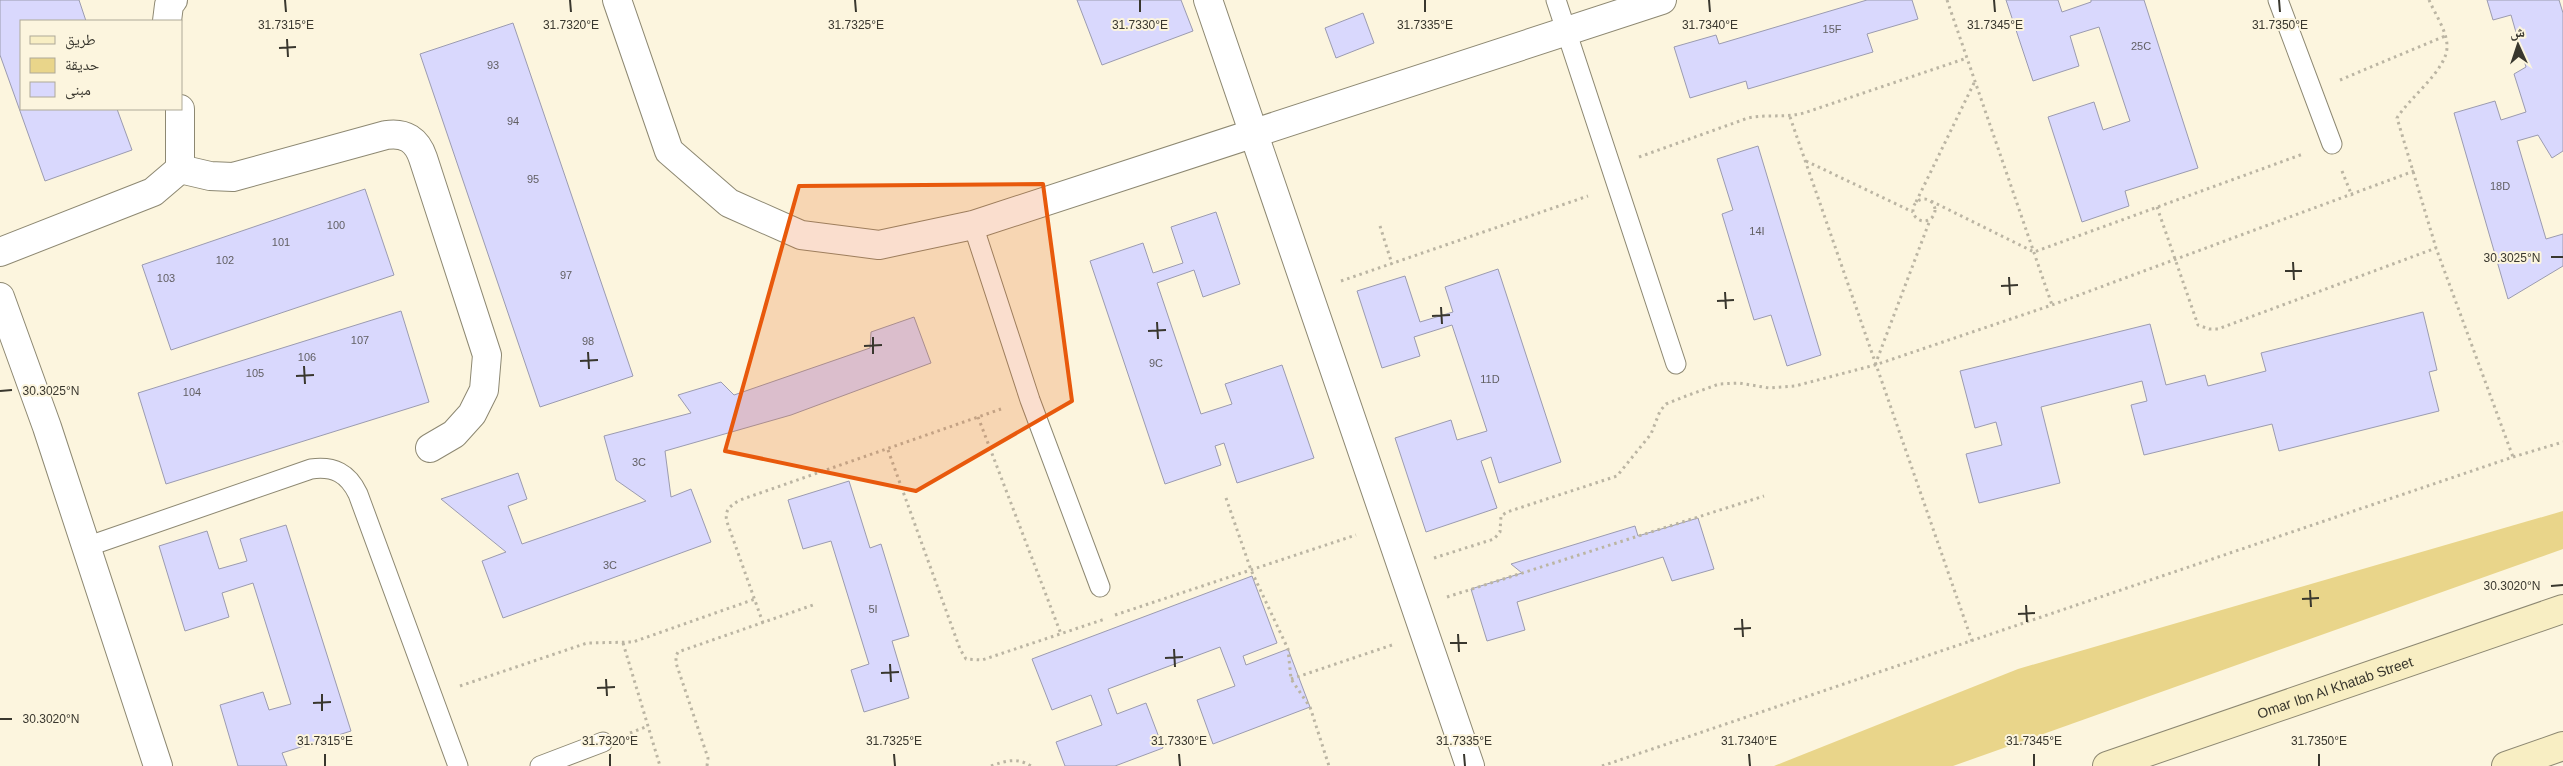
<svg xmlns="http://www.w3.org/2000/svg" width="2563" height="766" font-family="Arial,'Noto Naskh Arabic',sans-serif">
<rect width="100%" height="100%" fill="#fcf5de"/>
<path fill="#e9d58a" d="M2563 511V549L1953 766H1774L2018 669Z"/>
<g fill="#d9d8fd" stroke="#9b9bb0">
<path d="M0 0H79L86 21H21V109H117L132 150 45 181 0 55Z"/>
<path d="M1077 0H1181L1193 31 1102 65Z"/>
<path d="M1867 0H1912L1918 19 1867 34 1873 52 1748 89 1746 81 1690 98 1674 47 1716 35 1719 44Z"/>
<path d="M2006 0H2058L2062 12 2091 2V0H2144L2198 168 2125 191 2129 206 2082 222 2048 117 2094 102 2103 130 2130 121 2099 27 2070 36 2079 66 2033 81Z"/>
<path d="M2487 0H2559L2563 13V151L2552 158 2538 135 2517 141 2546 239 2563 234V266L2508 299 2454 113 2495 101 2501 120 2526 112 2514 74 2526 67 2511 15 2493 20Z"/>
<path d="M1363 13 1374 43 1336 58 1325 28Z"/>
<path d="M513 23 633 376 540 407 420 54Z"/>
<path d="M1758 146 1821 355 1787 366 1771 315 1754 320 1722 214 1733 210 1717 159Z"/>
<path d="M365 189 394 275 171 350 142 265Z"/>
<path d="M1216 212 1240 284 1203 297 1194 270 1157 283 1201 414 1232 404 1225 384 1282 365 1314 458 1237 483 1224 443 1215 446 1221 465 1165 484 1090 261 1143 243 1153 273 1183 263 1171 227Z"/>
<path d="M1498 269 1561 462 1499 483 1491 457 1481 461 1497 508 1426 532 1395 438 1451 420 1457 440 1487 431 1452 325 1414 337 1420 356 1382 368 1357 291 1405 276 1420 322 1453 312 1445 287Z"/>
<path d="M401 311 429 402 166 484 138 393Z"/>
<path d="M2423 312 2437 370 2429 372 2439 411 2279 451 2272 424 2144 455 2131 405 2147 401 2142 381 2041 407 2060 483 1979 503 1966 454 2002 445 1996 422 1975 428 1960 371 2150 324 2166 385 2205 375 2208 386 2266 371 2261 353Z"/>
<path d="M914 317 931 363 791 415 665 451 671 497 691 489 711 542 503 618 482 561 506 552 441 499 518 473 527 499 508 506 522 544 646 501 616 480 604 436 691 413 678 395 721 382 734 395 870 348 871 332Z"/>
<path d="M849 481 870 548 881 544 909 636 892 641 909 698 864 712 851 670 869 664 831 541 803 549 788 500Z"/>
<path d="M1698 518 1714 569 1672 581 1663 557 1517 602 1525 630 1487 641 1471 589 1522 573 1511 564 1635 526 1638 536Z"/>
<path d="M286 525 351 731 282 753 287 766H238L220 705 263 692 269 710 291 704 253 583 222 593 229 617 185 631 159 546 207 531 219 569 247 561 240 539Z"/>
<path d="M1252 576 1277 643 1243 656 1246 665 1288 649 1310 707 1213 744 1197 700 1235 686 1220 647 1108 689 1117 714 1146 703 1163 748 1115 766H1065L1056 742 1102 725 1091 695 1052 710 1032 659Z"/>
</g>
<g fill="none" stroke-linecap="round" stroke-linejoin="round">
<defs>
<g id="lane">
<path d="M1556 0 1676 364"/>
<path d="M2278 0 2332 144"/>
<path d="M973 225 1030 400 1100 587"/>
<path d="M86 547 311 469C334 466 348 473 358 494L458 766"/>
<path d="M540 766 603 742"/>
</g>
<g id="street">
<path d="M617 0 669 151 729 203 801 235 879 245 973 225 1662 0"/>
<path d="M1208 0 1470 766"/>
<path d="M167 21 169 5 173 0"/>
<path d="M180 169 210 176 233 177 386 135C405 132 417 140 423 158L487 355 484 390 472 414 454 434 430 448"/>
<path d="M0 252 153 192 180 169V109"/>
<path d="M0 297 47 427 158 766"/>
</g>
<g id="secondary">
<path id="s1" d="M2107 766 2563 609"/>
<path d="M2506 766 2563 746"/>
</g>
</defs>
<use href="#lane" stroke="#8d8872" stroke-width="21"/>
<use href="#street" stroke="#8d8872" stroke-width="30"/>
<use href="#secondary" stroke="#8d8872" stroke-width="30"/>
<g stroke="#bbb5a3" stroke-width="3" stroke-dasharray="2.5 4" stroke-linecap="butt">
<path d="M1947 0 2052 305"/>
<path d="M2429 0C2435 14 2447 31 2447 46 2448 69 2409 98 2397 118L2436 248 2513 457"/>
<path d="M2340 80 2445 36"/>
<path d="M1790 117 1972 641"/>
<path d="M1639 157 1748 118C1767 114 1785 118 1804 113L1967 58"/>
<path d="M1806 161 1913 212"/>
<path d="M2342 171 2352 196"/>
<circle cx="1924" cy="210" r="11"/>
<path d="M1931 201 2034 252 2303 154"/>
<path d="M1916 202 1975 81"/>
<path d="M2157 207 2198 325 2209 329H2218L2436 248"/>
<path d="M1380 226 1392 264"/>
<path d="M1341 281 1588 196"/>
<path d="M1875 365 1930 220"/>
<path d="M978 417 1061 634"/>
<path d="M888 450 960 649 966 659 982 660 1105 619"/>
<path d="M1226 498 1251 570 1288 649 1291 679 1310 707 1329 766"/>
<path d="M1434 558 1494 539 1500 532 1501 516 1507 512 1617 476 1651 434 1660 411 1666 404 1686 396 1719 384 1739 383 1769 388 1795 386 1875 365 2052 305 2414 171"/>
<path d="M1447 597 1764 496"/>
<path d="M1115 615 1356 535"/>
<path d="M763 623 727 522C724 510 730 506 740 500L1001 409"/>
<path d="M623 643 660 766"/>
<path d="M1291 679 1392 645"/>
<path d="M460 686 587 643 633 642 755 599"/>
<path d="M630 733 648 726"/>
<path d="M707 766 708 758 676 663V656L678 652 813 605"/>
<path d="M991 766C1005 761 1017 757 1031 766"/>
<path d="M1602 766 2513 457 2563 442"/>
</g>
<use href="#lane" stroke="#fff" stroke-width="19"/>
<use href="#street" stroke="#fff" stroke-width="28"/>
<use href="#secondary" stroke="#f8eec3" stroke-width="28"/>
</g>
<path fill="#e8590c" fill-opacity="0.2" stroke="#e8590c" stroke-width="4" stroke-linejoin="round" d="M1043 184 1072 401 916 491 725 451 799 186Z"/>
<path fill="none" stroke="#39372e" stroke-width="2" d="M285 0 286 12M570 0 571 12M855 0 856 12M1140 0V12M1425 0V12M1709 0 1710 12M1994 0 1995 12M2279 0 2280 12M287 39 288 57M279 48 296 47M2551 257H2563M2293 262 2294 280M2285 271H2302M2009 277 2010 295M2001 286 2018 285M1725 292 1726 309M1717 301 1734 300M1441 307 1442 324M1432 316 1450 315M1157 322 1158 339M1148 331 1166 330M873 337V354M864 346 882 345M588 352 589 369M580 361 598 360M304 366 305 384M296 376 314 375M0 391 12 390M2551 586 2563 585M2310 590 2311 607M2302 599 2319 598M2026 605 2027 622M2018 614 2035 613M1742 619 1743 637M1734 629 1751 628M1458 634 1459 652M1450 643H1467M1174 649 1175 667M1165 658 1183 657M890 664 891 682M881 673 899 672M606 679 607 696M597 688 615 687M322 694V711M313 703 331 702M0 719H12M325 754V766M610 754V766M894 754 895 766M1179 754 1180 766M1464 754 1465 766M1749 754 1750 766M2034 754V766M2319 754V766"/>
<g text-anchor="middle" dominant-baseline="central" stroke-width="4" stroke-linejoin="round" paint-order="stroke">
<g font-size="11" fill="#615f62">
<text x="1832" y="29">15F</text>
<text x="2141" y="46">25C</text>
<text x="493" y="65">93</text>
<text x="513" y="121">94</text>
<text x="533" y="179">95</text>
<text x="2500" y="186">18D</text>
<text x="336" y="225">100</text>
<text x="1757" y="231">14I</text>
<text x="281" y="242">101</text>
<text x="225" y="260">102</text>
<text x="566" y="275">97</text>
<text x="166" y="278">103</text>
<text x="360" y="340">107</text>
<text x="588" y="341">98</text>
<text x="307" y="357">106</text>
<text x="1156" y="363">9C</text>
<text x="255" y="373">105</text>
<text x="1490" y="379">11D</text>
<text x="192" y="392">104</text>
<text x="639" y="462">3C</text>
<text x="610" y="565">3C</text>
<text x="873" y="609">5I</text>
</g>
<g font-size="14" fill="#39372e" stroke="#fcf5de">
<text stroke="none"><textPath href="#s1" startOffset="241">Omar Ibn Al Khatab Street</textPath></text>
</g>
</g>
<g font-size="12" text-anchor="middle" fill="#39372e" stroke="#fcf5de" stroke-width="4" stroke-linejoin="round" paint-order="stroke">
<text x="286" y="29">31.7315°E</text>
<text x="571" y="29">31.7320°E</text>
<text x="856" y="29">31.7325°E</text>
<text x="1140" y="29">31.7330°E</text>
<text x="1425" y="29">31.7335°E</text>
<text x="1710" y="29">31.7340°E</text>
<text x="1995" y="29">31.7345°E</text>
<text x="2280" y="29">31.7350°E</text>
<text x="2512" y="262">30.3025°N</text>
<text x="51" y="395">30.3025°N</text>
<text x="2512" y="590">30.3020°N</text>
<text x="51" y="723">30.3020°N</text>
<text x="325" y="745">31.7315°E</text>
<text x="610" y="745">31.7320°E</text>
<text x="894" y="745">31.7325°E</text>
<text x="1179" y="745">31.7330°E</text>
<text x="1464" y="745">31.7335°E</text>
<text x="1749" y="745">31.7340°E</text>
<text x="2034" y="745">31.7345°E</text>
<text x="2319" y="745">31.7350°E</text>
</g>
<rect x="20" y="20" width="162" height="90" fill="#fcf5de" stroke="#aea998"/>
<rect x="30" y="36" width="25" height="8" fill="#f8eec3" stroke="#aea998"/>
<text x="65" y="45" font-size="15" fill="#39372e">طريق</text>
<rect x="30" y="58" width="25" height="15" fill="#e9d58a" stroke="#aea998"/>
<text x="65" y="70" font-size="15" fill="#39372e">حديقة</text>
<rect x="30" y="82" width="25" height="15" fill="#d9d8fd" stroke="#aea998"/>
<text x="65" y="95" font-size="15" fill="#39372e">مبنى</text>
<g transform="translate(2518 45) rotate(357)" stroke="#fcf5de" stroke-width="4" paint-order="stroke">
<path d="M0-4L9 19L0 12L-9 19Z" fill="#39372e"/>
<text y="-8" font-size="14" font-weight="bold" text-anchor="middle" fill="#39372e">ش</text>
</g>
</svg>
